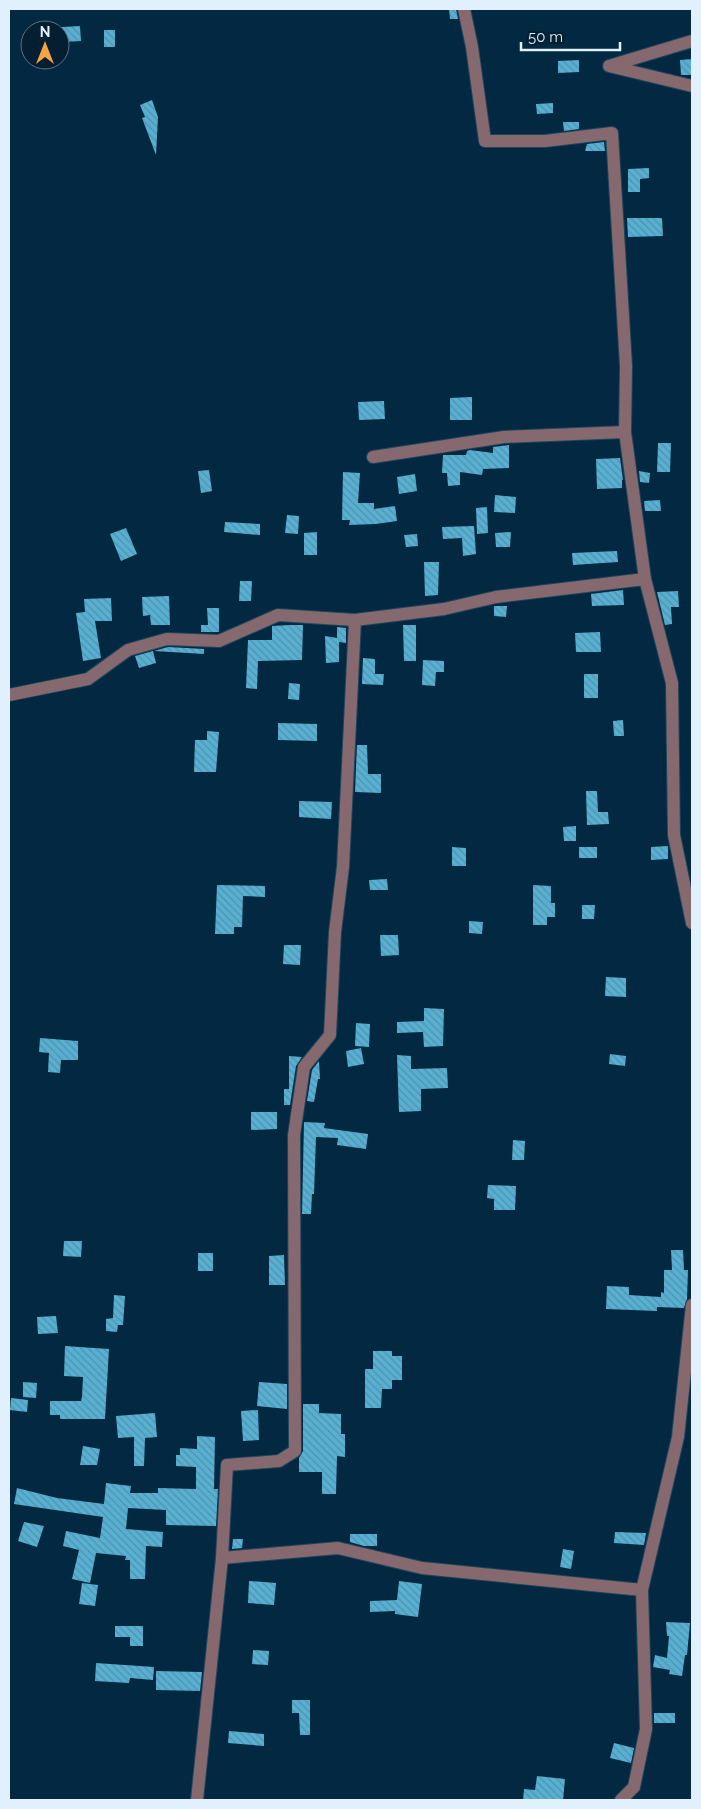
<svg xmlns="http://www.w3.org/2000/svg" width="701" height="1809" font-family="Raleway,sans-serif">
<defs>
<pattern id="building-back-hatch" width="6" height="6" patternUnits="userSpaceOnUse" patternTransform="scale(1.25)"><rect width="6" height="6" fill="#57b0d2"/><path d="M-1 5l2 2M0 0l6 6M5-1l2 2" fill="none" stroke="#5191aa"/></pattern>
</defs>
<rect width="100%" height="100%" fill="#022842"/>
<g fill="url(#building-back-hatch)">
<path d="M449 9H456L458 19H450Z"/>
<path d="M80 26 81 41 63 42 62 27Z"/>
<rect x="104" y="30" width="11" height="17"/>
<path d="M692 59V75H681L680 60Z"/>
<path d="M579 60V72L558 73V61Z"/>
<path d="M152 100 158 117 156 155 142 118 145 117 140 105Z"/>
<path d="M553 103V113L537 114 536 104Z"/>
<path d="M563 122H579V129L564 131Z"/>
<path d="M604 142 605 151H585L587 144Z"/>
<path d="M649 168V178L640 179V192H628V169Z"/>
<path d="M627 218H662L663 236 628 237Z"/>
<path d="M472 397V420H450V398Z"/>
<path d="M384 401 385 419 359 420 358 402Z"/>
<path d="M658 443H671L670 472H657Z"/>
<path d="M509 445V468L483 469 482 475 460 472V485L448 486 447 473H442L443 455H466L467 451 470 450 493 453V447Z"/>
<path d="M620 458 623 480H622V488L597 489 596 459Z"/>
<path d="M209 470 212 491 201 493 198 471Z"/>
<path d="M639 471 650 473 649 483 640 482Z"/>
<path d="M343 472 360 473 358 503H374V509L395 506 397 521 376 524 349 525 350 520H342Z"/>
<path d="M415 474 417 491 399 494 397 477Z"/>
<path d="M495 495 516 497 515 513 494 512Z"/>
<path d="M660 500 661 511H645L644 501Z"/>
<path d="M487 507 488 533 477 534 476 508Z"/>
<path d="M287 515 299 516 298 534 285 533Z"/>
<path d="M225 522 260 524V535L224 532Z"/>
<path d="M474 526 476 554 463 556 462 538 443 539 442 527Z"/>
<path d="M126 528 137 554 121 561 110 534Z"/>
<path d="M317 532V555H304V533Z"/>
<path d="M511 532 510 547H496L495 533Z"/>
<path d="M417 534 418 546 406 547 404 535Z"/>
<path d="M617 551 618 562 573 565 572 553Z"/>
<path d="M424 562H439L438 595 425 596Z"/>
<path d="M240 581H252L251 601H239Z"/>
<path d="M623 590 624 605 592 606 591 594Z"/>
<path d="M678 591 679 607H671L672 624 665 625 657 592Z"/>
<path d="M169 596 170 625H151L150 615 143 616 142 597Z"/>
<path d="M111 598 112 621H95L101 658 83 661 76 613 85 612 84 599Z"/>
<path d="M494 606H507L506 617 494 616Z"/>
<path d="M207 608H219V632H201V625H208Z"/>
<path d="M289 625H303L302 660 258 661 257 689 246 688 248 640H272V626Z"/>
<path d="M403 625H416V661H404Z"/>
<path d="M337 627 346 628V643L339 642V662L326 663 325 636 337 638Z"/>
<path d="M600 632 601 652H576L575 633Z"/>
<path d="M168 647 204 649V654L154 651Z"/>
<path d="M153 651 156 663 139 668 135 656Z"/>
<path d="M363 658 375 659V674H384L383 685 362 684Z"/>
<path d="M423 660 444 661V672H436L435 686 422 685Z"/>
<rect x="584" y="674" width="14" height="24"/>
<path d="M289 683 300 684 299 700 288 699Z"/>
<path d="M623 720 624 736H614L613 721Z"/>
<path d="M278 723 317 724V741L278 740Z"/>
<path d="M207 731 219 732 216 772H194L195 740H207Z"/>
<path d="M357 745H367L368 774H381V793L355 792Z"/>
<path d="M586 791H597L598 812H608L609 824 587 825Z"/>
<path d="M299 801 332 802 331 819 299 817Z"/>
<path d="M576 826V841H564L563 827Z"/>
<path d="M668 846V859L651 860V847Z"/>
<path d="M452 847 466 848V866H452Z"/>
<rect x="579" y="847" width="18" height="11"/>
<path d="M387 879 388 890H370L369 880Z"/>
<path d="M217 885 265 886V897L243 896 242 927H234V934H215Z"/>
<path d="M533 885 551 886V903H555V917H547V925H533Z"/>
<path d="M582 905H595L594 919H582Z"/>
<path d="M469 921 483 922 482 934 469 933Z"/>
<path d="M380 935H398L399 955 381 956Z"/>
<path d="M284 945H301L300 965 283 964Z"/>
<path d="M606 977 626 978V997L605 996Z"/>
<path d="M424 1008 444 1009 443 1046 424 1047 423 1032 397 1033V1022L424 1021Z"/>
<path d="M356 1023 370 1024 369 1047 355 1046Z"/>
<path d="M40 1038 78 1041V1060H61L60 1073 48 1072 49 1053 39 1052Z"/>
<path d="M361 1048 364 1064 348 1067 346 1051Z"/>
<path d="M610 1054 626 1056 625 1066 609 1064Z"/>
<path d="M397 1055 411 1056V1069L447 1068 448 1088 421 1089V1111L399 1112Z"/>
<path d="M289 1056 302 1057 296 1066 290 1105H284V1089H289Z"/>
<path d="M319 1061 320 1079H318L314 1102 307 1101 312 1070Z"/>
<path d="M251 1112H277V1129L251 1130Z"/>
<path d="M304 1122 325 1123 324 1128 368 1134 366 1149 337 1145 338 1138 316 1137 314 1194H312L311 1214H302Z"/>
<path d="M513 1140 525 1141 524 1160H512Z"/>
<path d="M488 1185 516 1186 515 1210H494V1199L487 1198Z"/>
<path d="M64 1241H82L81 1257 63 1256Z"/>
<path d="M671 1250H683L684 1270H688L687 1299 684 1308 657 1307V1311L606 1309 607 1286 629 1287V1295L661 1297V1292L664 1293V1270H672Z"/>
<rect x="198" y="1253" width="15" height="18"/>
<path d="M284 1255 285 1285H269V1256Z"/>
<path d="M114 1295 125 1296 123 1325H118L117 1332 106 1331V1319L113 1318Z"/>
<path d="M56 1316 58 1333 38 1334 37 1317Z"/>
<path d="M65 1346 109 1349 105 1419H60V1415H50V1401H81L82 1397 83 1377 64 1376Z"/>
<path d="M373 1351H392V1356H402V1380H392V1389H382L381 1408H365V1369H373Z"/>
<path d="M23 1382 37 1383 36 1398 23 1397Z"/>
<path d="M259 1382 287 1384V1409L257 1406Z"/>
<path d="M11 1398 28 1400 27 1412 10 1410Z"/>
<path d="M303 1404H319V1413L341 1414V1434H345V1457L337 1456 336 1494H322V1472H299V1458L303 1451Z"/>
<path d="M258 1410 259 1440 243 1441 241 1411Z"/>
<path d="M155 1413 157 1437 145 1438 144 1466H134V1437L118 1438 116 1416Z"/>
<path d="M197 1436 215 1437 214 1489H218L216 1526 166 1525V1510L128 1508 126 1529 163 1532 162 1547 146 1546 145 1579H130V1560H125L126 1556 96 1553 90 1583 72 1579 79 1550 63 1546 66 1531 100 1538 103 1517 14 1504 17 1488 57 1498 104 1504 106 1483 131 1486 130 1493H158V1488L196 1489V1467L176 1466V1455H180V1448L197 1449Z"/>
<path d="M83 1446 100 1449 97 1465H80Z"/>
<path d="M24 1522 44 1526 37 1547 18 1541Z"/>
<path d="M615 1532 646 1533 644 1545 614 1543Z"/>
<path d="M350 1534H377V1546H364L350 1542Z"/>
<path d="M233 1539H243L242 1548 232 1549Z"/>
<path d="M563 1549 574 1551 571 1569 560 1567Z"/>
<path d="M249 1581 276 1583 274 1605 248 1603Z"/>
<path d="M399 1581 422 1584 418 1617 395 1614V1611L370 1612V1601L397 1600Z"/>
<path d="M82 1583 98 1585 95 1606 79 1604Z"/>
<path d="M666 1622 690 1623 687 1655H685L682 1676 669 1674 670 1670 653 1667 655 1655 667 1658 669 1636H667Z"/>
<path d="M115 1626H143V1646H130V1637H115Z"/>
<path d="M253 1650 269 1651 268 1665 252 1664Z"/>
<path d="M96 1663 154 1667 153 1680 130 1678 129 1683 95 1681Z"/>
<path d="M156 1671 202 1672 200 1691 156 1690Z"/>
<path d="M292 1700H310V1735H300L299 1713H292Z"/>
<rect x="654" y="1713" width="21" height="10"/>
<path d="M229 1731 264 1734V1746L228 1743Z"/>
<path d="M614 1743 634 1748 631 1763 610 1758Z"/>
<path d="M537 1776 565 1779 563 1800H523L524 1789 535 1790Z"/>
</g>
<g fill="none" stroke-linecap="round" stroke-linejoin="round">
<defs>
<g id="minor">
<path d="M692 41 609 66 692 86"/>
<path d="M373 457 504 437 625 432"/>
<path d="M645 579 672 683 674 835 692 923"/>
<path d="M9 695 88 679 128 650 167 639 219 641 278 615 355 620"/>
<path d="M222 1558 338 1548 422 1568 642 1590 646 1729 634 1787 621 1800"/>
<path d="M642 1590 678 1437 692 1305"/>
<path d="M197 1800 222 1558 227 1465 279 1461 295 1451 294 1135 304 1067 330 1035 335 932 343 867 355 620 444 609 496 597 645 579 625 432 626 366 612 133 545 141H485L472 47 464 9"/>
</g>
</defs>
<use href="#minor" stroke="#21445c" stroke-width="14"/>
<use href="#minor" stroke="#85696e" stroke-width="12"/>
</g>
<rect width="701" height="1809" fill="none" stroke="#e1f0fd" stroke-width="20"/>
<g transform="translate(45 45)"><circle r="24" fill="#051e31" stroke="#5d7283"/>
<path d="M0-4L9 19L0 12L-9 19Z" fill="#f6a247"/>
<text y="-8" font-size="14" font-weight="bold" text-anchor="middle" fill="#e1f0fd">N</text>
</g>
<path d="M521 42v8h99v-8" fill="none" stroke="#e1f0fd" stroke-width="2.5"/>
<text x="528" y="42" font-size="15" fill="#e1f0fd" stroke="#051e31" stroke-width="4" paint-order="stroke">50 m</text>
</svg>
